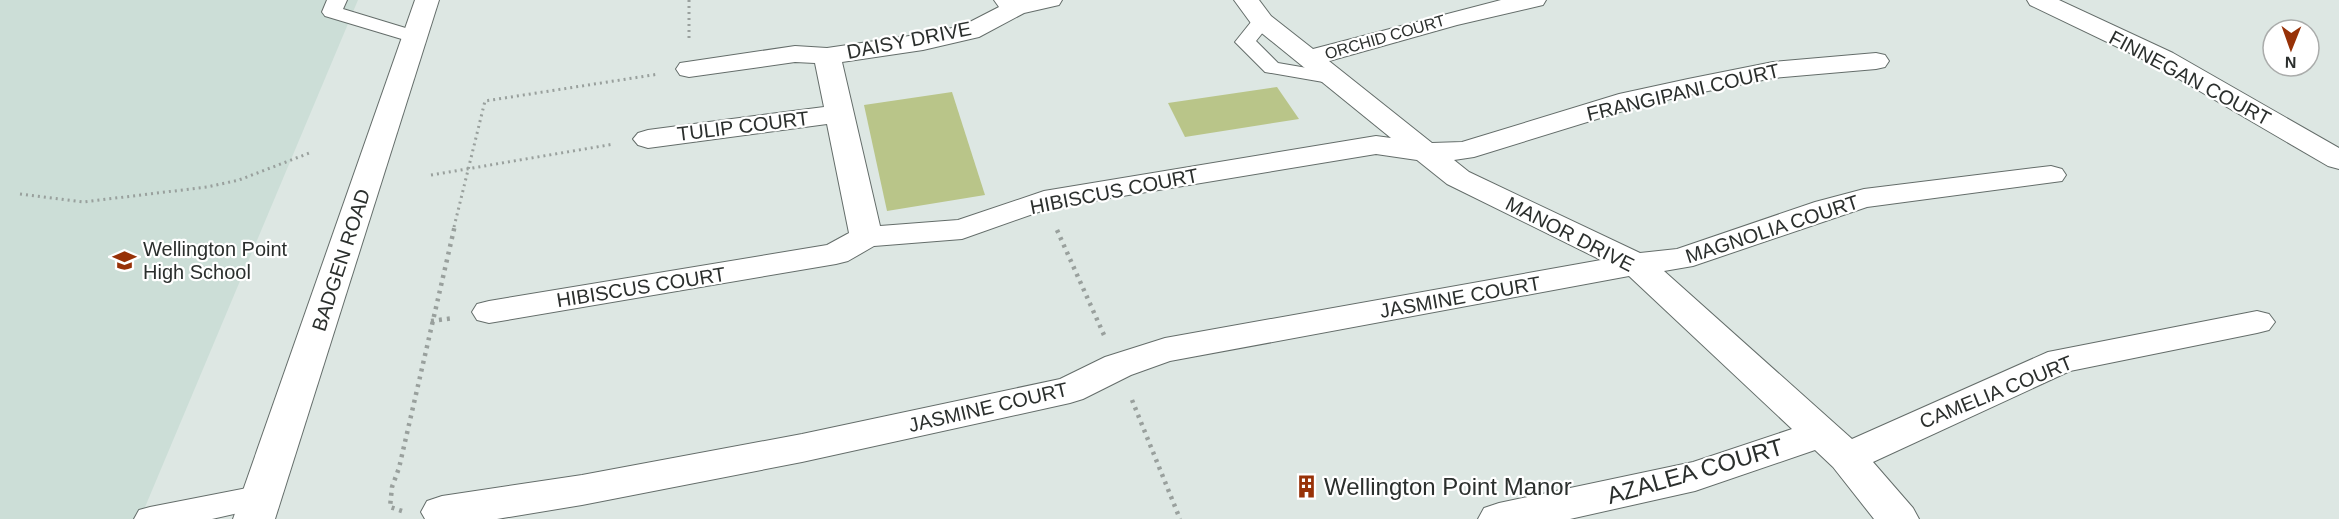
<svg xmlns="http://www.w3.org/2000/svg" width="2339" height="519" font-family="Arial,sans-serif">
<rect width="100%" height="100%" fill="#dde7e3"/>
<path fill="#ccded7" d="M0 0H358L140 519H0Z"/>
<g fill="#b9c589">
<path d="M1277 87 1299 119 1185 137 1168 103Z"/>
<path d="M952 92 985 195 887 211 864 105Z"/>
</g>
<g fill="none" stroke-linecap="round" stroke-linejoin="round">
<defs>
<g id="service">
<path d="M327 0H347L343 9 422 33 425 37 422 41 415 43 325 16 322 12Z"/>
<path d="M1262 15 1269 17 1272 21 1256 41 1278 63 1336 73 1339 77 1336 81 1329 83 1265 72 1235 42 1255 17Z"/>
<path d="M262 485 273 489 278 497 273 505 212 519H134L139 510 150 507Z"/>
</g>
<g id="minor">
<path d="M994 0H1062L1059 5 1024 13 979 37 923 50 842 62 880 226 958 220 1044 191 1376 136 1391 138 1253 26 1234 0H1259L1271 16 1313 49 1501 0H1546L1543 5 1457 25 1329 61 1432 143 1462 142 1619 94 1688 79 1773 62 1876 53 1885 55 1889 61 1885 67 1876 69 1773 78 1688 95 1636 107 1474 157 1454 160 1469 172 1640 253 1677 249 1815 202 1864 189 2051 166 2062 169 2066 175 2062 181 1867 207 1693 266 1664 271 1852 439 2048 352 2257 311 2269 314 2275 322 2269 330 2257 333 2070 371 1873 462 1913 508 1919 519H1874L1833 467 1815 450 1695 491 1570 519H1478L1484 508 1499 503 1693 462 1792 429 1629 276 1170 361 1131 375 1083 399 1070 403 802 462 582 505 497 519H425L421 512 427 501 442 496 582 475 802 434 1060 379 1105 357 1165 338 1601 260 1447 184 1417 160 1376 154 1050 208 962 239 874 246 848 261 836 264 489 323 477 320 472 312 477 304 489 301 827 245 849 233 827 124 648 148 638 145 633 139 638 133 648 130 824 107 815 63 795 62 689 77 680 75 676 69 680 63 795 46 827 48 923 34 962 26 999 7Z"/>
<path d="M2027 0H2059L2173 53 2339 148V169L2328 166 2155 65 2030 5Z"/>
</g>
<path id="tertiary" d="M415 0H439L275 519H233Z"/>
</defs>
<use href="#service" stroke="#646d6a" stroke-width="2"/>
<use href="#minor" stroke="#646d6a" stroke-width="2"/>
<use href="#tertiary" stroke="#646d6a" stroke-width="2"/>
<g stroke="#99a09d" stroke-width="3" stroke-dasharray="2 4" stroke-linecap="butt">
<path d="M689 0V41"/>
<path d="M431 175 614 144"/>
<path d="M20 194 83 202 207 187 239 180 312 152"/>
<path d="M454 227 485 101 659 74"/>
</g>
<g stroke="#99a09d" stroke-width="4.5" stroke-dasharray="3 5" stroke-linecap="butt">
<path d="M1057 230 1104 335"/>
<path d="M431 321 454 318"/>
<path d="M1132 400 1180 519"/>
<path d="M402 511 390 507 392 487 399 468 455 225"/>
</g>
<use href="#service" fill="#fff" fill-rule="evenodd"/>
<use href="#minor" fill="#fff" fill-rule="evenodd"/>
<use href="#tertiary" fill="#fff" fill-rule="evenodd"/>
</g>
<defs>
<symbol id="school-bare" viewBox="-9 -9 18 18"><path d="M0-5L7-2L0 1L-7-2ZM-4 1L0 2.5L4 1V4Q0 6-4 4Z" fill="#973107" stroke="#fff" stroke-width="2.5" paint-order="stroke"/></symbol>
<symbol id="building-bare" viewBox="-9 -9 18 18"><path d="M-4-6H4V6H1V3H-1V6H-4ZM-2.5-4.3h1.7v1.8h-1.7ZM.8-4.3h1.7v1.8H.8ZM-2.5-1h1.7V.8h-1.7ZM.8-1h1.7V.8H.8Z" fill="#973107" stroke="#fff" stroke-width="2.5" paint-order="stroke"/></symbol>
</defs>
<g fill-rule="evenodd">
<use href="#school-bare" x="108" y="244" width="33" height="33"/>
<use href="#building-bare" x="1290" y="470" width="33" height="33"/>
</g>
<g text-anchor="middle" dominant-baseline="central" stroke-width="4.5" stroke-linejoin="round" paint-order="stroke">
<g font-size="16" fill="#2b2f2d" stroke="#fff">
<text transform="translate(1385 37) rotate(-16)">ORCHID COURT</text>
</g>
<g font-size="20" fill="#2b2f2d" stroke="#fff">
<text transform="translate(909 40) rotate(-11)">DAISY DRIVE</text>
<text transform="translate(2190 78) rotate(28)">FINNEGAN COURT</text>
<text transform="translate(1683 92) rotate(-13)">FRANGIPANI COURT</text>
<text transform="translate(743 126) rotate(-7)">TULIP COURT</text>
<text transform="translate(1114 191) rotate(-11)">HIBISCUS COURT</text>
<text transform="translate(1772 229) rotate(-18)">MAGNOLIA COURT</text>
<text transform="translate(1570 234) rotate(27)">MANOR DRIVE</text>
<text transform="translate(341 260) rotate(-72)">BADGEN ROAD</text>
<text transform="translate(641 287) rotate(-9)">HIBISCUS COURT</text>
<text transform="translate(1460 297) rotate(-10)">JASMINE COURT</text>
<text transform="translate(1996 392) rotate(-22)">CAMELIA COURT</text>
<text transform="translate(988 407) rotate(-13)">JASMINE COURT</text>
</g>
<g font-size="20" fill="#2b2f2d" stroke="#fff" text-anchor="start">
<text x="143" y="249">Wellington Point<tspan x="143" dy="23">High School</tspan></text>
</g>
<g font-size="24" fill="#2b2f2d" stroke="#fff">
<text transform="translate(1695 471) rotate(-16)">AZALEA COURT</text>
</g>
<g font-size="24" fill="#2b2f2d" stroke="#fff" text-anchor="start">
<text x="1324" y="486">Wellington Point Manor</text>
</g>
</g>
<g transform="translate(2291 48) rotate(181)"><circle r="28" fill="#ffffff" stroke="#aaacab" stroke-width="1.5"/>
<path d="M0-4.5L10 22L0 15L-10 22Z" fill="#973107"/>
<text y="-9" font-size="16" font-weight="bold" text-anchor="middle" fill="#2b2f2d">N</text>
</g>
</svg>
